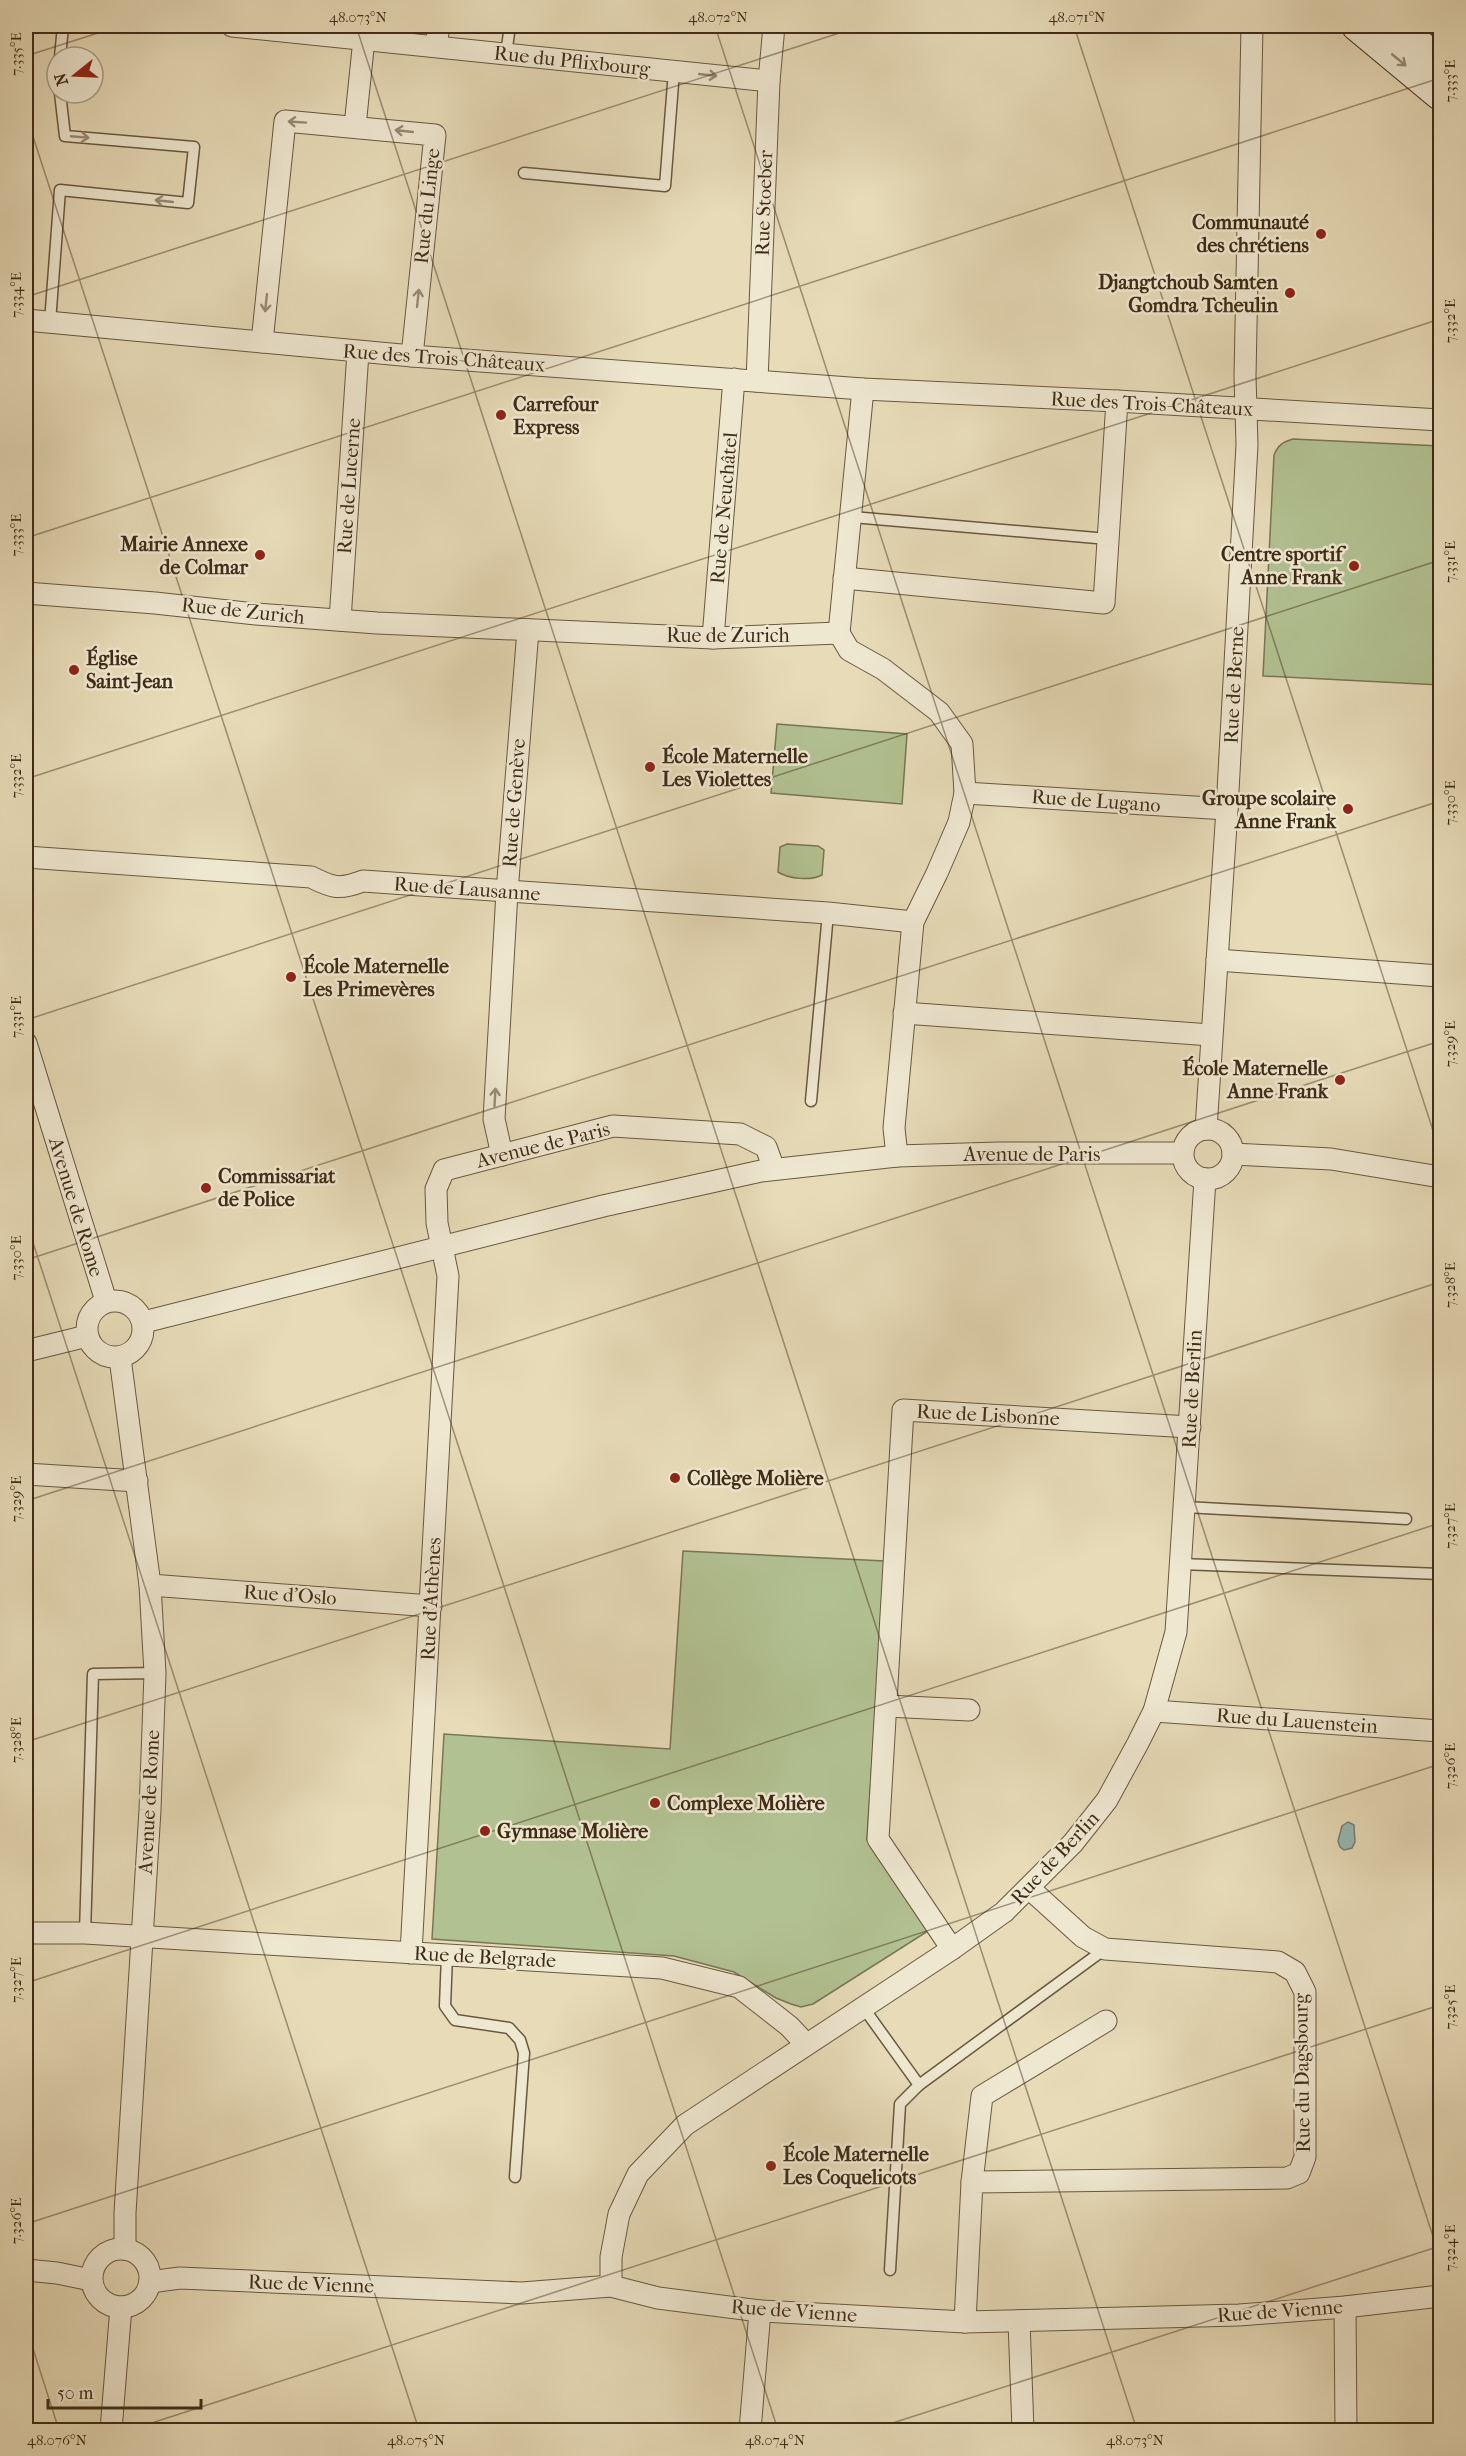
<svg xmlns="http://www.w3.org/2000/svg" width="1466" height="2456" font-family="'IM FELL French Canon',serif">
<rect width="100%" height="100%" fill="#e7dbb8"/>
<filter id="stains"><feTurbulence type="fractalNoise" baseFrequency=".00333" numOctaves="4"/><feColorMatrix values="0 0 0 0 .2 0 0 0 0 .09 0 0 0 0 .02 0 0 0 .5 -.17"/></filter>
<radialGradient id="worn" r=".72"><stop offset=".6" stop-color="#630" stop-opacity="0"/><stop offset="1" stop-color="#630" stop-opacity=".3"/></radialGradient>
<g fill="#b2c192" stroke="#787654" stroke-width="1.5">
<path d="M1293 439 1440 446V685L1263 676 1274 455C1278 445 1283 442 1293 439Z"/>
<path d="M777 724 907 734 902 804 771 793Z"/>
<path d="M787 844 818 846 824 850 822 875C811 881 789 879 778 872L780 847Z"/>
<path d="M683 1551 885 1561 867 1840 928 1931 813 2004 801 2007 791 2004 776 1998 734 1972 674 1956 432 1939 444 1734 670 1749Z"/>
</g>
<path fill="#98b9b6" stroke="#748176" stroke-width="1.5" d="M1348 1822 1354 1825 1355 1842 1352 1848 1344 1850 1340 1847 1338 1841 1342 1826Z"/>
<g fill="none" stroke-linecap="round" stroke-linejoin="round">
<defs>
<g id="lane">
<path d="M506 54 510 26"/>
<path d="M60 57 63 26"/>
<path d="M524 173 665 186 674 71"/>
<path d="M50 322 60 190 188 203 194 147 65 136 60 93"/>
<path d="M852 517 1108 539"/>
<path d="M811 1101 828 913"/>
<path d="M1185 1507 1406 1519"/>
<path d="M1181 1564 1440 1574"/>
<path d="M85 1933 93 1674 155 1673"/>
<path d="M447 1955 445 2006 455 2020 509 2028 520 2040 524 2053 515 2177"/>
<path d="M863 2007 919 2085"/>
<path d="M890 2270 900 2104 919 2085 1105 1949"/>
</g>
<g id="street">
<path d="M232 26 769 81"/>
<path d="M436 46 439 26"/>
<path d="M355 126 364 39"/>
<path d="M26 320 412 356 863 389 1117 401 1440 420"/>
<path d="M262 342 285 121 435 135 412 356"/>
<path d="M757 381 769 81 774 26"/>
<path d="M844 578 1104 603 1117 401"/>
<path d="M26 593 155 603 256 614 377 623 713 638 839 633"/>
<path d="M340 620 358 352"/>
<path d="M839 633 849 650 883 669 939 712 962 744 965 793 959 822 937 873 913 922 894 1128 897 1156"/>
<path d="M839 633 863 389"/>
<path d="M713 638 734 379"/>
<path d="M965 793 1227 809"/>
<path d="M26 857 311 877C333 888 339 890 363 881L828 913 913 922"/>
<path d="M1217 960 1440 976"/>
<path d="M904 1013 1211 1035"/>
<path d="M26 1043 106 1301"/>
<path d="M1206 1129 1227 809 1247 445 1245 376 1252 26"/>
<circle cx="1208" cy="1154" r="25"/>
<path d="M1233 1154 1331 1159 1440 1177"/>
<path d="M502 1155 494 1119 507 892 528 630"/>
<circle cx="115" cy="1329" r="28"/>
<path d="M144 1322 603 1206 761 1171 897 1156 999 1153H1182"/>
<path d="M26 1351 87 1336"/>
<path d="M120 1358 150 1585 155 1673 150 1810 125 2213V2249"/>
<path d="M26 1474 137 1481"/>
<path d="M150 1585 431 1606"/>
<path d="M886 1706 969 1710"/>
<path d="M1154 1711 1440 1731"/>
<path d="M26 1933H85L662 1968 739 1987 789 2026 806 2044"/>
<path d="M952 1949 878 1839 903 1410 1190 1427"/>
<path d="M411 1953 448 1276 437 1223 436 1189 444 1170 613 1126 740 1134 766 1147 774 1169"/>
<path d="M972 2182 982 2096 1106 2021"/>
<circle cx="121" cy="2278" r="29"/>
<path d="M26 2270 57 2273 91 2280"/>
<path d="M150 2282 180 2278 522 2293 611 2286 658 2298 760 2311 965 2322 1239 2315 1345 2307 1440 2296"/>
<path d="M611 2286V2257L619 2214 638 2174 685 2125 952 1949 1004 1912 1073 1843 1107 1800 1138 1743 1154 1711 1176 1632 1205 1179"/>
<path d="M1345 2307 1346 2430"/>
<path d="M1019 2321 1023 2430"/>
<path d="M965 2322 972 2182 1287 2178 1299 2173 1305 2157V1992L1295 1972 1278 1962 1105 1949 1083 1937 1030 1889"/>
<path d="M111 2430 121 2307"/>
<path d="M750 2430 760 2311"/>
</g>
<g id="secondary">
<path d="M1357 26 1440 95"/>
<path d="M1398 26 1440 63"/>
</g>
</defs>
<use href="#lane" stroke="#69583f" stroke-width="13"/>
<use href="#street" stroke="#69583f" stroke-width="23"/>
<use href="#secondary" stroke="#3f2c17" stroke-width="32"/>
<use href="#lane" stroke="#efe8d1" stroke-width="10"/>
<use href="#street" stroke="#efe8d1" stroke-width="21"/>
<use href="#secondary" stroke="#efe8d1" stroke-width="30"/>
</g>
<defs><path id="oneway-shaft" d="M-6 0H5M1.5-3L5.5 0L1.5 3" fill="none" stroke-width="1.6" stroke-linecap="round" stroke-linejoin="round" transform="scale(1.5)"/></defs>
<g stroke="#978a74">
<use href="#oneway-shaft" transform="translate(1399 60) rotate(40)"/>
<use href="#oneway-shaft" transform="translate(708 75) rotate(6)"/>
<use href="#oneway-shaft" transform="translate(297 122) rotate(-176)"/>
<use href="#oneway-shaft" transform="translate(404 131) rotate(-174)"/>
<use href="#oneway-shaft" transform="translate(80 137) rotate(5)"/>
<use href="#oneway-shaft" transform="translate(164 201) rotate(-174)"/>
<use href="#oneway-shaft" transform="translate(418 298) rotate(-84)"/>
<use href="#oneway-shaft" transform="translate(266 303) rotate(96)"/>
<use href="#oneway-shaft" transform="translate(495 1097) rotate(-87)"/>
</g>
<path fill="none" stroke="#3f2c17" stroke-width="1.5" stroke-opacity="0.45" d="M356 26 1137 2430M715 26 1440 2258M1074 26 1440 1152M1434 26 1440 46M26 56 120 26M26 115 778 2430M26 297 861 26M26 538 1440 78M26 779 1440 319M26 1020 1440 560M26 1221 419 2430M26 1260 1440 801M26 1501 1440 1041M26 1742 1440 1282M26 1983 1440 1523M26 2224 1440 1764M26 2327 59 2430M130 2430 1440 2005M871 2430 1440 2246"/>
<g fill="#8f2418" stroke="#efe8d1" stroke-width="2">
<circle cx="1321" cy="234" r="6"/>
<circle cx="1290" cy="293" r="6"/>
<circle cx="501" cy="415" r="6"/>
<circle cx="260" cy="555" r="6"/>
<circle cx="1354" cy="566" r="6"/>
<circle cx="74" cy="670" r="6"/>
<circle cx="650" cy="767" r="6"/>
<circle cx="1348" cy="809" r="6"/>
<circle cx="291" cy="977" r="6"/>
<circle cx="1340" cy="1080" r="6"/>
<circle cx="206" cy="1188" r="6"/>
<circle cx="675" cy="1478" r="6"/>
<circle cx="655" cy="1803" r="6"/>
<circle cx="485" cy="1831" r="6"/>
<circle cx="771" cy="2166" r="6"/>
</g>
<g text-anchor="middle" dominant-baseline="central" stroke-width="5" stroke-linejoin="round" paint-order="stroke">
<g font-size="20" fill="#3f2c17" stroke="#efe8d1">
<text transform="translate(572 61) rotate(6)">Rue du Pflixbourg</text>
<text transform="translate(764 203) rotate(-88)">Rue Stoeber</text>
<text transform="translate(427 206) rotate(-84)">Rue du Linge</text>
<text transform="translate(444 358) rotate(4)">Rue des Trois-Châteaux</text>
<text transform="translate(1152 404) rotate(3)">Rue des Trois-Châteaux</text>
<text transform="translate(349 486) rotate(-86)">Rue de Lucerne</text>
<text transform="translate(724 508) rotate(-85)">Rue de Neuchâtel</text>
<text transform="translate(243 611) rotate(6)">Rue de Zurich</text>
<text x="728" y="635">Rue de Zurich</text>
<text transform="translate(1234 685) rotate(-87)">Rue de Berne</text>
<text transform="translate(1096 801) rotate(4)">Rue de Lugano</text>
<text transform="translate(514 803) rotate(-86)">Rue de Genève</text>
<text transform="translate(467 889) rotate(4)">Rue de Lausanne</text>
<text transform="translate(543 1145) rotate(-14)">Avenue de Paris</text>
<text x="1032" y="1154">Avenue de Paris</text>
<text transform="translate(76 1207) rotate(73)">Avenue de Rome</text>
<text transform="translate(1192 1389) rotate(-87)">Rue de Berlin</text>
<text transform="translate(988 1415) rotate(3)">Rue de Lisbonne</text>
<text transform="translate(290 1595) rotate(4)">Rue d'Oslo</text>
<text transform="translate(431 1599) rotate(-87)">Rue d'Athènes</text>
<text transform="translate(1297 1721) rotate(4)">Rue du Lauenstein</text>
<text transform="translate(149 1802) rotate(-87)">Avenue de Rome</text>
<text transform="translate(1055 1858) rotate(-47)">Rue de Berlin</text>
<text transform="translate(485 1957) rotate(3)">Rue de Belgrade</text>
<text transform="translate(1302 2073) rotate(-91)">Rue du Dagsbourg</text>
<text transform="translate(311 2284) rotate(2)">Rue de Vienne</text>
<text transform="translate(794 2311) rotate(4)">Rue de Vienne</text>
<text transform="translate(1280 2311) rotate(-4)">Rue de Vienne</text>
</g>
<g font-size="20" font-weight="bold" fill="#3f2c17" stroke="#efe8d1" text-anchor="start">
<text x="1309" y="222" text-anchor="end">Communauté<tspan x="1309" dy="23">des chrétiens</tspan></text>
<text x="1278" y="282" text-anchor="end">Djangtchoub Samten<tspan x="1278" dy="23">Gomdra Tcheulin</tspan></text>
<text x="513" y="404">Carrefour<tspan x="513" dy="23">Express</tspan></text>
<text x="248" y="544" text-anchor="end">Mairie Annexe<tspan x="248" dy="23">de Colmar</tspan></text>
<text x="1342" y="554" text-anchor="end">Centre sportif<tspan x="1342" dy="23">Anne Frank</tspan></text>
<text x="86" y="658">Église<tspan x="86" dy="23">Saint-Jean</tspan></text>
<text x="662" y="756">École Maternelle<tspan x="662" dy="23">Les Violettes</tspan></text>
<text x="1336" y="798" text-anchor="end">Groupe scolaire<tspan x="1336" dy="23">Anne Frank</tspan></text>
<text x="303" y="966">École Maternelle<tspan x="303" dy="23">Les Primevères</tspan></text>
<text x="1328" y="1068" text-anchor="end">École Maternelle<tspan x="1328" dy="23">Anne Frank</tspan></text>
<text x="218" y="1176">Commissariat<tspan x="218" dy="23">de Police</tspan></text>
<text x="687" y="1478">Collège Molière</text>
<text x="667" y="1803">Complexe Molière</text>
<text x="497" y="1831">Gymnase Molière</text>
<text x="783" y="2154">École Maternelle<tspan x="783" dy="23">Les Coquelicots</tspan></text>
</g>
</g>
<rect width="1466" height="2456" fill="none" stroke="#e7dbb8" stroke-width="66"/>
<g transform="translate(75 75) rotate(252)"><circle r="28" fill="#efe8d1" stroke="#a99d87" stroke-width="1.5"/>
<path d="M0-4.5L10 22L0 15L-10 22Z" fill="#8f2418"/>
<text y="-9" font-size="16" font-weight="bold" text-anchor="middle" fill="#3f2c17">N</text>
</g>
<path d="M48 2399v9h153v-9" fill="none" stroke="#3f2c17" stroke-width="3"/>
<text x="57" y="2399" font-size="18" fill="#3f2c17" stroke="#efe8d1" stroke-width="4.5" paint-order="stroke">50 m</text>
<rect x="33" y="33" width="1400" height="2390" fill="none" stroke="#3f2c17" stroke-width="2"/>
<g font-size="15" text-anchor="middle" fill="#3f2c17">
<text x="358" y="22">48.073°N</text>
<text x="718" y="22">48.072°N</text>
<text x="1077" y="22">48.071°N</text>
<text transform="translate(16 54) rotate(-90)" y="5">7.335°E</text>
<text transform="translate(1450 81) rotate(-90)" y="5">7.333°E</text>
<text transform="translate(16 295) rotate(-90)" y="5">7.334°E</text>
<text transform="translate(1450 321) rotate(-90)" y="5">7.332°E</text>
<text transform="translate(16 535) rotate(-90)" y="5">7.333°E</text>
<text transform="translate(1450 562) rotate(-90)" y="5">7.331°E</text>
<text transform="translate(16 776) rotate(-90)" y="5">7.332°E</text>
<text transform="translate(1450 803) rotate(-90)" y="5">7.330°E</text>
<text transform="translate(16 1017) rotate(-90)" y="5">7.331°E</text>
<text transform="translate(1450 1044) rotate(-90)" y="5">7.329°E</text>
<text transform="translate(16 1258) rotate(-90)" y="5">7.330°E</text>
<text transform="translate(1450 1285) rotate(-90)" y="5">7.328°E</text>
<text transform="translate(16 1499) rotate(-90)" y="5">7.329°E</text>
<text transform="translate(1450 1526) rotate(-90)" y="5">7.327°E</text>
<text transform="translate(16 1740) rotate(-90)" y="5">7.328°E</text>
<text transform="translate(1450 1766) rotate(-90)" y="5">7.326°E</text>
<text transform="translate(16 1980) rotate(-90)" y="5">7.327°E</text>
<text transform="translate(1450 2007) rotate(-90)" y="5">7.325°E</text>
<text transform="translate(16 2221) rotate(-90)" y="5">7.326°E</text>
<text transform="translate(1450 2248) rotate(-90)" y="5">7.324°E</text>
<text x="57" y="2445">48.076°N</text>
<text x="416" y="2445">48.075°N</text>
<text x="775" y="2445">48.074°N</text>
<text x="1135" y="2445">48.073°N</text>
</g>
<rect width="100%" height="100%" filter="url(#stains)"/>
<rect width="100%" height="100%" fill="url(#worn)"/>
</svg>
